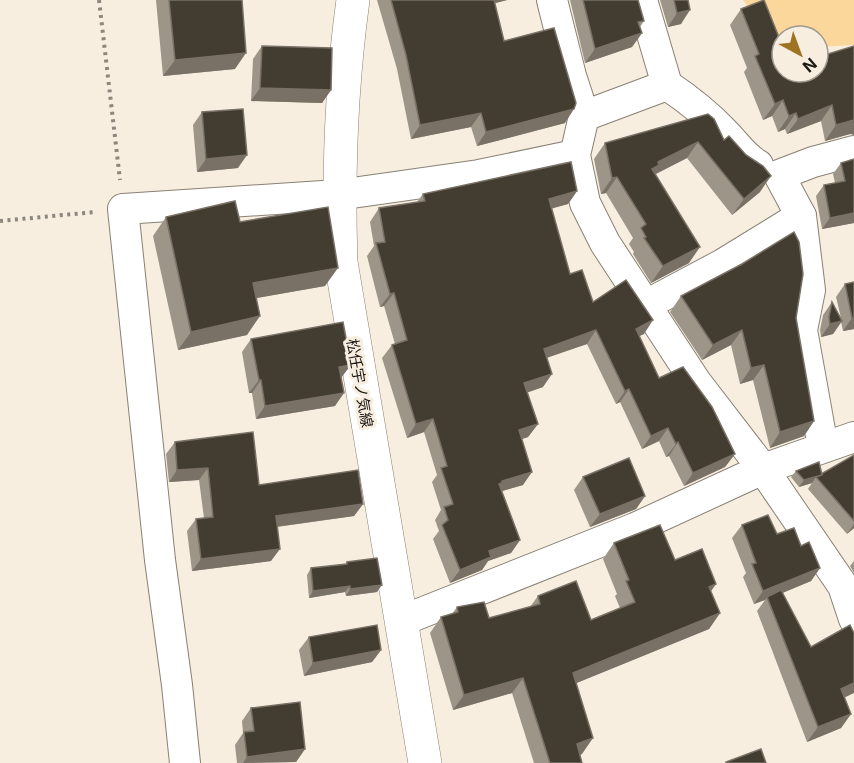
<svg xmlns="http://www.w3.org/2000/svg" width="854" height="763" font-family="Inter,'Noto Sans JP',sans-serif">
<rect width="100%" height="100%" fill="#f7eee0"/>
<path fill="#fbd79c" d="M743 0H854V45L818 47V36H782V50H779Z"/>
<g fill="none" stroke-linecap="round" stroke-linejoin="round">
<defs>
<g id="street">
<path d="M552 0 571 76 584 116 575 155 585 203 605 243 696 382 763 469 843 586 854 619"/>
<path d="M642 0 667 85"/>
<path d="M584 116 667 85C688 99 707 114 725 133 736 144 744 157 758 165"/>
<path d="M801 216 810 290 802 330 823 447"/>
<path d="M646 305 723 264 801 216 779 175 813 162 854 151"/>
<path d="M401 621 635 528 763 469 854 437"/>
<path d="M185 763 177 685 160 560 123 209 338 195 479 175 575 155"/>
</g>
<path id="primary" d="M353 0C341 87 338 174 341 262L425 763"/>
</defs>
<use href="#street" stroke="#888174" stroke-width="32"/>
<use href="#primary" stroke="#888174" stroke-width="34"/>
<g stroke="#8c867c" stroke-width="4" stroke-dasharray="3 4.5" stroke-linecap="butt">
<path d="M99 0 120 180"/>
<path d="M0 221 95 212"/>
</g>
<use href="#street" stroke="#fff" stroke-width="30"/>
<use href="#primary" stroke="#fff" stroke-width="33"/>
</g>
<g fill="#9d9588">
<path d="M156 0H242L235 69 163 76Z"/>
<path d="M377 0H507L495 3 504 41 565 123 477 146 471 127 411 139 397 69Z"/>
<path d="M570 0H638L644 21 640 27 642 33 632 47 585 63Z"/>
<path d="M660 0H688L681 24 668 27Z"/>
<path d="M741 9 782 72H818L850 134 825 141 821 121 787 134 785 129 778 132 772 116 763 120 744 72 747 68 730 25Z"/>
<path d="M262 46 331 90 322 103 251 101 253 59Z"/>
<path d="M202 112 238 168 197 172 193 125Z"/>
<path d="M724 140 760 192 732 215 687 158 655 174 689 263 651 283 633 254 634 252 629 244 633 238 606 193 601 194 594 159 605 143Z"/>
<path d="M841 163 854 223 822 229 816 196 824 185 835 183 833 174Z"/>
<path d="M577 191 568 204 551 208 570 274 593 302 644 334 639 336 659 378 735 454 725 467 684 486 669 456 666 457 659 441 642 449 620 402 616 404 587 344 547 357 543 387 527 392 538 424 528 437 522 439 523 485 502 491 520 540 511 553 488 561 482 570 450 583 433 539 439 531 435 520 441 510 432 482 437 475 424 432 407 438 382 358 392 345 395 344 384 306 380 307 367 256 374 246 370 222 379 208 417 202 423 194Z"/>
<path d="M166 217 240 222 325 286 256 298 247 335 178 350 153 236Z"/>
<path d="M854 282V329L843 331 841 322 833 334 821 337 820 330 823 315 832 302 841 318 836 297 845 284Z"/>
<path d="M681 296 796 318 814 421 804 436 770 448 753 380 740 384 731 345 702 360 670 312Z"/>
<path d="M251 339 341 378 335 406 256 419 252 393H249L242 352Z"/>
<path d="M175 442 259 485 363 504 354 516 277 527 271 561 192 571 187 531 196 519 204 518 199 480 169 482 166 454Z"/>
<path d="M854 455V528L847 534 808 489 812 483 799 487 791 477 796 471 822 474Z"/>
<path d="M583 477 645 496 636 509 590 527 574 490Z"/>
<path d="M742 525 777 534 801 546 820 568 811 581 782 593 811 647 845 697 851 714 841 728 807 742 757 611 765 600 754 604 743 577 746 573 732 538Z"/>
<path d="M614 543 675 560 711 592 720 613 709 629 576 683 582 754 580 755 582 763H534L512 693 453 710 430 633 441 617 452 614 457 607 489 618 530 607 538 596 591 620 620 608 615 596 617 594 603 559Z"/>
<path d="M854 561V573L850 566Z"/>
<path d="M347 562 377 592 346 596 345 592 309 598 307 575 311 568 345 564Z"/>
<path d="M309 637 381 650 372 662 304 676 299 650Z"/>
<path d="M251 708 305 749 296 762 237 763 235 745 243 733 242 721Z"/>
</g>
<g fill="#797166">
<path d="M489 0H507L492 4Z"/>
<path d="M690 10 681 24 668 27 677 13Z"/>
<path d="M642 33 632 47 585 63 595 49Z"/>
<path d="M246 53 235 69 163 76 175 60Z"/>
<path d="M260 88 331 90 322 103 251 101Z"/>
<path d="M783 100 772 116 763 120 775 104Z"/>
<path d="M832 105 821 121 787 134 798 119Z"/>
<path d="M574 109 565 123 477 146 486 132Z"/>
<path d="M481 113 471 127 411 139 420 125Z"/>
<path d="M796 113 785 129 778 132 789 116Z"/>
<path d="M854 120V135L850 134 825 141 836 125Z"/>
<path d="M698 142 687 158 652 176 641 185 658 162Z"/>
<path d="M247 155 238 168 197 172 206 159Z"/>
<path d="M771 176 760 192 732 215 744 199Z"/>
<path d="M617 177 606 193 601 194 612 178Z"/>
<path d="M577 191 568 204 540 212 549 199Z"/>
<path d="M854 213V223L822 229 830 218Z"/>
<path d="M700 247 689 263 651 283 663 266Z"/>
<path d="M338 268 325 286 240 301 253 283Z"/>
<path d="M394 293 384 306 380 307 390 294Z"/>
<path d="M260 316 247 335 178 350 191 332Z"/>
<path d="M852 318H854V329L843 331Z"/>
<path d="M653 320 644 334 626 342 636 329Z"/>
<path d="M842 321 833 334 821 337 830 324Z"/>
<path d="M596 330 587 344 535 362 544 349Z"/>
<path d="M742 330 731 345 702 360 713 345Z"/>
<path d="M351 365 341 378 339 367Z"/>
<path d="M764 365 753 380 740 384 751 368Z"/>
<path d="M552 374 543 387 515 397 524 383Z"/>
<path d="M259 380H261L252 393H249Z"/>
<path d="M629 389 620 402 616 404 625 391Z"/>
<path d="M344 393 335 406 256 419 265 406Z"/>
<path d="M433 419 424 432 407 438 416 424Z"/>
<path d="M814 421 804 436 770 448 780 432Z"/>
<path d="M538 424 528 437 510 443 519 430Z"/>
<path d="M668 428 659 441 642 449 651 436Z"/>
<path d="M678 442 669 456 666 457 676 444Z"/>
<path d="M735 454 725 467 684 486 693 473Z"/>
<path d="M208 468 199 480 169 482 177 470Z"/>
<path d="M532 472 523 485 495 493 493 496 502 481Z"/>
<path d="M822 475 816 477 812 483 799 487 804 480Z"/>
<path d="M645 496 636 509 590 527 600 514Z"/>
<path d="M363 504 354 516 267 528 276 516Z"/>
<path d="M854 524V528L847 534Z"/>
<path d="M520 540 511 553 488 561 482 570 450 583 460 570 489 551Z"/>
<path d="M280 549 271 561 192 571 201 559Z"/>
<path d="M820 568 811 581 768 599 767 597 765 600 754 604 763 591Z"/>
<path d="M716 584 705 600 709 587Z"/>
<path d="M382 585 377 592 346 596 350 589Z"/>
<path d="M350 586 345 592 309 598 313 591Z"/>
<path d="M720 613 709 629 562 689 573 673Z"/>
<path d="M381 650 372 662 304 676 313 663Z"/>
<path d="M523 678 512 693 453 710 464 695Z"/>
<path d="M854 683V693L831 704 841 689Z"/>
<path d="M851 714 841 728 807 742 818 727Z"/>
<path d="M593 738 582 754 566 760 577 744Z"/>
<path d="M305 749 296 762 243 763 247 757Z"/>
</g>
<g fill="#433c31" stroke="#797166" stroke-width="1.5">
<path d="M169 0H242L246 53 175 60Z"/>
<path d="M391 0H494L504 41 554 28 576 103 574 109 486 132 481 113 420 125 406 55Z"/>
<path d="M583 0H638L644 21 638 22 642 33 595 49Z"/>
<path d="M674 0H688L690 10 677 13Z"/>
<path d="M764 0 782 45V72H818V57L854 46V120L836 125 832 105 798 119 796 113 789 116 783 100 775 104 755 56 759 54 741 9Z"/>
<path d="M262 46 332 48 331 90 260 88Z"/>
<path d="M243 109 247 155 206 159 202 112Z"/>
<path d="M708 114 714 119 724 140 729 136 746 155 763 166 771 176 744 199 698 142 658 162 659 165 652 169 700 247 663 266 644 238 646 237 641 228 646 224 617 177 612 178 605 143Z"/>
<path d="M854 159V213L830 218 824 185 845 181 841 163Z"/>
<path d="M571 162 577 191 549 199 570 274 582 270 593 302 626 280 653 320 636 329 659 378 683 367 712 407 735 454 693 473 678 442 676 444 668 428 651 436 629 389 625 391 596 330 544 349 552 374 524 383 538 424 519 430 532 472 502 481V483L499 484 520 540 489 551 491 557 460 570 442 525 448 520 444 507 453 504 441 468 447 466 433 419 416 424 392 345 407 340 394 293 390 294 376 243 385 242 379 208 425 201 423 194Z"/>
<path d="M235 201 240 222 328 207 338 268 253 283 260 316 191 332 166 217Z"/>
<path d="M794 232 799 242 803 274 796 318 814 421 780 432 764 365 751 368 742 330 713 345 681 296 742 264Z"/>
<path d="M854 282V318H852L845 284Z"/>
<path d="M832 302 842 321 830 324 829 317Z"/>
<path d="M343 322 351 365 339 367 344 393 265 406 261 380H259L251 339Z"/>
<path d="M253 432 259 485 358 470 363 504 276 516 280 549 201 559 196 519 213 517 208 468 177 470 175 442Z"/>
<path d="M854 455V521L816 477Z"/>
<path d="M629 458 645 496 600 514 583 477Z"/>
<path d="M819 462 822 475 804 480 796 471Z"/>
<path d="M768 515 777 534 794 528 801 546 809 542 820 568 763 591 752 564 756 563 742 525Z"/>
<path d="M660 525 675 560 702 549 716 584 709 587 720 613 573 673 593 738 577 744 582 763H550L523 678 464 695 441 617 458 612 457 607 484 602 489 618 540 604 538 596 576 581 591 620 635 602 626 581 629 580 614 543Z"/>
<path d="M377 558 382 585 350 589V586L313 591 311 568 347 564V562Z"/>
<path d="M781 590 811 647 850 625 854 633V683L841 689 851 714 818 727 767 597Z"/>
<path d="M377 625 381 650 313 663 309 637Z"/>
<path d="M300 702 305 749 247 757 244 732 254 731 251 708Z"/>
<path d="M761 749 766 763H726V762Z"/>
</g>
<g text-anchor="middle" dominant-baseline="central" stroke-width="6" stroke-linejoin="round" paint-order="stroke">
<g font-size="15" fill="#1d1a15" stroke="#f7eee0">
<text transform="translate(360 383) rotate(80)">松任宇ノ気線</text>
</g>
</g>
<g transform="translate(800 54) rotate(139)"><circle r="28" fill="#f7eee0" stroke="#a0998f" stroke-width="1.5"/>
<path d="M0-4.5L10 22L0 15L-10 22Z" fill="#9e7422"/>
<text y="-9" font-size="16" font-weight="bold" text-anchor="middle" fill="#1d1a15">N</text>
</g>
</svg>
